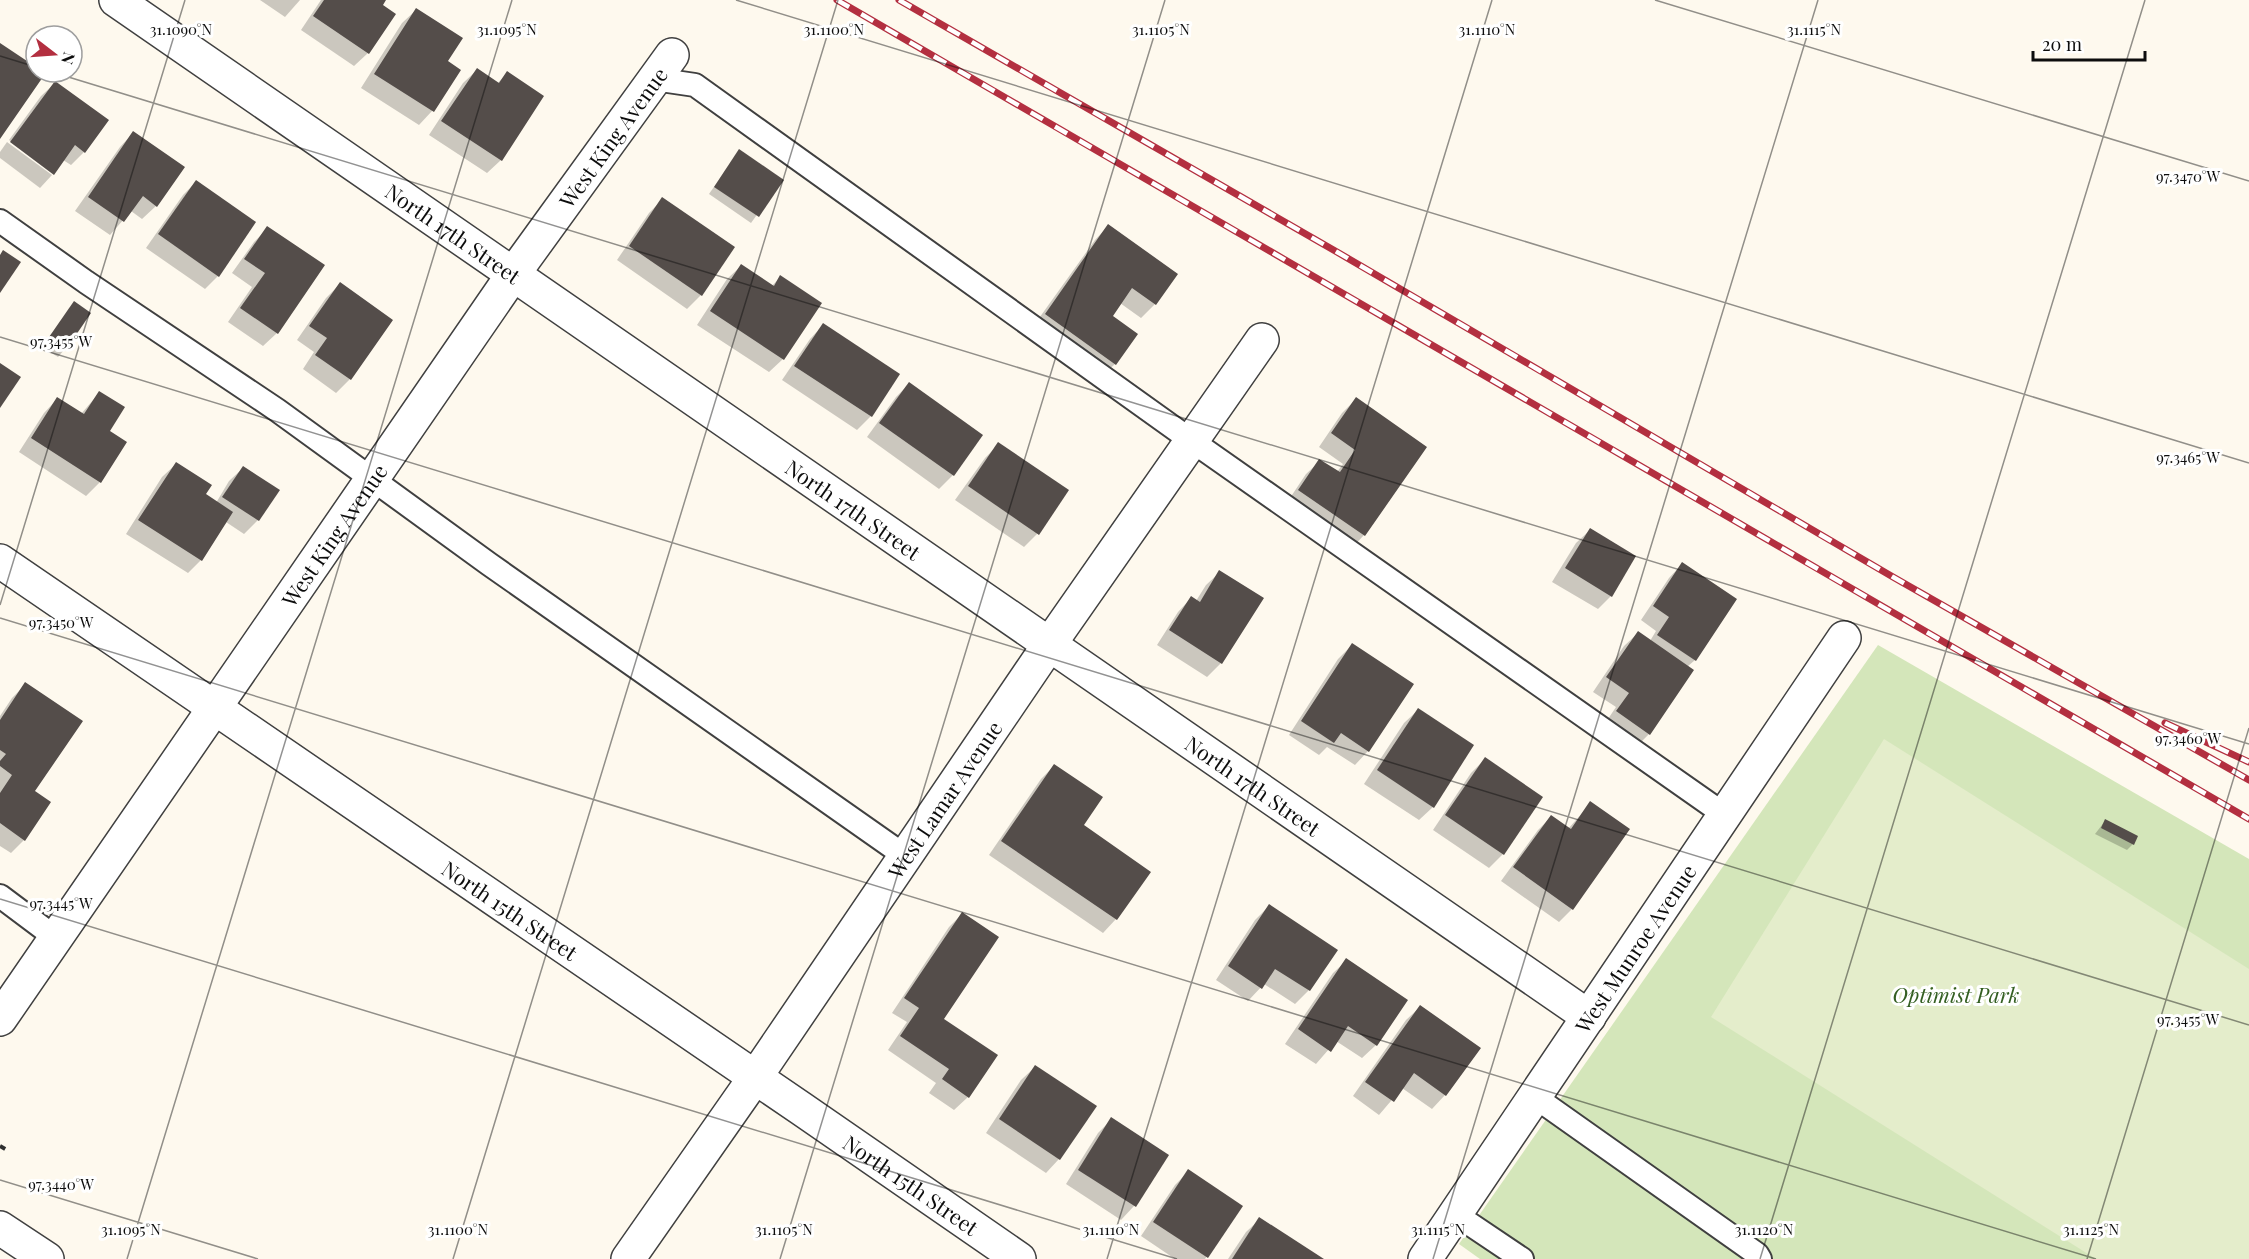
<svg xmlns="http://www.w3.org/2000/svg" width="2249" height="1259" font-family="'Playfair Display',serif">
<rect width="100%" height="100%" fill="#fef9ee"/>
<path fill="#d4e6ba" d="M1878 645 2249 859V1259H1480L1459 1244Z"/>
<path fill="#e4edcb" d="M1884 739 2249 969V1259H2096L1711 1017Z"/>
<g fill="#0003">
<path d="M260 0H300L285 17Z"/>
<path d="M321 0H384L368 53 354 66 301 30Z"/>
<path d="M416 10 446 62 459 70 432 111 419 125 361 88 402 23Z"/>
<path d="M477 70 497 84 507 73 501 160 487 173 429 135 463 83Z"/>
<path d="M55 83 84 152 71 165 63 160 53 172 9 140 41 96Z"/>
<path d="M133 133 156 206 142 219 131 211 110 235 75 211 120 147Z"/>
<path d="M7 142 52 175 40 188 0 158V152Z"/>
<path d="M739 151 782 180 751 223 709 194Z"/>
<path d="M196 182 218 276 205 289 146 248 183 195Z"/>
<path d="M663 199 733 247 701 295 687 309 617 260 649 213Z"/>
<path d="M1108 226 1176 274 1155 304 1141 318 1120 303 1111 317 1115 364 1101 377 1032 328 1095 240Z"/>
<path d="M268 228 277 333 263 346 228 322 252 287 232 273 254 242Z"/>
<path d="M741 266 772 286 780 277 783 359 769 372 697 325 727 279Z"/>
<path d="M340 284 391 320 350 379 336 393 303 369 314 352 297 340 326 298Z"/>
<path d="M74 303 64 350 58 357 42 347Z"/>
<path d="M823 325 871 416 857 430 782 380 810 339Z"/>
<path d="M909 384 981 436 953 475 939 489 867 437 896 397Z"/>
<path d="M99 393 107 431 125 443 100 482 86 496 19 452 44 413 57 399 81 414Z"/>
<path d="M1356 399 1364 535 1351 549 1286 504 1306 474 1320 461 1337 472 1343 464 1319 447 1342 413Z"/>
<path d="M999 444 1037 534 1024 547 955 500 985 458Z"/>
<path d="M176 464 204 495 216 503 229 481 243 468 277 490 258 520 244 534 226 522 201 560 188 573 126 534 162 477Z"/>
<path d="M1590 530 1611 596 1598 609 1552 582 1576 543Z"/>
<path d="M1682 564 1695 660 1687 667 1649 734 1636 747 1604 725 1616 707 1593 692 1624 646 1638 633 1650 641 1656 631 1641 620 1669 578Z"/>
<path d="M1220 572 1221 663 1207 677 1157 645 1178 612 1191 598 1196 601 1206 585Z"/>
<path d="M1352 645 1368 751 1355 765 1327 747 1319 755 1289 735 1338 659Z"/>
<path d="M26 684 33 792 24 840 11 853 0 846V716L12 698Z"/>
<path d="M1418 710 1433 807 1419 820 1364 784 1404 723Z"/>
<path d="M1485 759 1541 797 1503 854 1489 868 1433 830 1471 773Z"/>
<path d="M1054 766 1082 826 1116 919 1103 933 989 855 1041 779Z"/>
<path d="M1591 803 1572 909 1559 922 1501 881 1538 830 1551 817 1568 829Z"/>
<path d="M2105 821 2133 844 2127 850 2095 834Z"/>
<path d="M1269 906 1309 990 1295 1004 1264 984 1248 1001 1216 980 1255 920Z"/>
<path d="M962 914 942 1020 968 1097 954 1110 929 1093 936 1083 888 1050 907 1022 892 1013 949 927Z"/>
<path d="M1347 960 1376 1045 1362 1058 1336 1041 1316 1064 1285 1044 1333 973Z"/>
<path d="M1420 1007 1445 1095 1432 1109 1402 1088 1379 1115 1353 1096 1406 1020Z"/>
<path d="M1035 1067 1059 1159 1046 1173 986 1133 1021 1080Z"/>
<path d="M1112 1119 1167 1155 1134 1206 1121 1220 1066 1184 1098 1133Z"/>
<path d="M1189 1171 1241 1206 1205 1259H1175L1141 1236 1175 1185Z"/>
<path d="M1260 1219 1321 1259H1228L1246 1232Z"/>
</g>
<g fill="#544d4a">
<path d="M324 0H386L383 5 396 14 369 54 313 16Z"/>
<path d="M416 8 463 38 448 61 461 70 434 112 374 74Z"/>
<path d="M0 43 36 67V72L45 74 0 139Z"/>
<path d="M477 68 499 83 507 71 544 96 502 161 441 121Z"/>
<path d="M55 81 109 120 85 153 75 145 54 175 10 142Z"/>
<path d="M133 131 185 167 157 207 143 196 124 222 88 197Z"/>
<path d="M739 149 784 180 759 217 714 187Z"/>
<path d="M196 180 256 222 219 277 158 234Z"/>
<path d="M662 197 735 247 702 296 629 246Z"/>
<path d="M1108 224 1178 274 1156 305 1132 288 1113 316 1138 334 1116 365 1045 314Z"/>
<path d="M267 226 325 265 278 334 240 308 265 273 244 259Z"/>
<path d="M3 250 21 262 0 293V255Z"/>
<path d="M741 264 774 286 780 275 822 303 784 360 710 311Z"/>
<path d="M340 282 393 320 351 380 315 355 327 338 309 326Z"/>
<path d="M74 301 91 313 65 351 47 340Z"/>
<path d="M823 323 900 374 872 417 794 366Z"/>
<path d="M0 363 21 377 0 408Z"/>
<path d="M909 382 983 435 954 476 879 423Z"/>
<path d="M99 391 125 407 110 431 127 442 101 483 31 438 57 397 84 414Z"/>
<path d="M1356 397 1427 447 1365 536 1298 490 1319 459 1340 472 1355 450 1331 433Z"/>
<path d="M998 442 1069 490 1039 535 968 486Z"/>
<path d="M176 462 212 485 206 494 233 512 202 561 138 520Z"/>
<path d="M243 466 280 490 259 521 222 497Z"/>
<path d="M1590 528 1636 556 1612 597 1565 568Z"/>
<path d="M1682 562 1737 599 1696 661 1657 635 1669 617 1653 606Z"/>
<path d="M1219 570 1264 598 1222 664 1169 630 1191 596 1200 602Z"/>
<path d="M1638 631 1694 670 1650 735 1616 711 1629 693 1606 677Z"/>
<path d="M1352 643 1414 684 1369 752 1341 733 1334 743 1301 721Z"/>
<path d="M25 682 83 721 35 791 51 802 25 841 0 823V793L12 775 0 766V761L6 754 0 750V720Z"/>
<path d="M1418 708 1474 745 1434 808 1377 770Z"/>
<path d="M1485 757 1543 797 1504 855 1445 815Z"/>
<path d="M1054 764 1103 797 1084 825 1151 872 1117 920 1001 841Z"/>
<path d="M1590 801 1630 829 1573 910 1513 867 1551 815 1571 829Z"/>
<path d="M2105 819 2138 836 2134 845 2101 828Z"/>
<path d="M1269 904 1338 950 1310 991 1275 969 1262 989 1228 966Z"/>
<path d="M962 912 999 937 944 1019 998 1055 969 1098 942 1079 949 1069 900 1036 919 1008 904 998Z"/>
<path d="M1346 958 1408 1000 1377 1046 1348 1026 1331 1052 1298 1029Z"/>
<path d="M1420 1005 1481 1048 1446 1096 1414 1073 1394 1102 1365 1082Z"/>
<path d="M1035 1065 1097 1106 1060 1160 999 1119Z"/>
<path d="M1111 1117 1169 1155 1136 1207 1078 1170Z"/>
<path d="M1188 1169 1243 1206 1208 1258 1153 1222Z"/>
<path d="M1259 1217 1324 1259H1232Z"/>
</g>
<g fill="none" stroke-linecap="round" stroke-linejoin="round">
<defs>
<g id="lane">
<path d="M654 79 695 85 1192 441 1725 815"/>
<path d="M0 221 86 282 277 410 489 564 905 856"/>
<path d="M0 896 56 938"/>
<path d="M1535 1097 1757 1254 1760 1259"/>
<path d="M1455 1214 1522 1259"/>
</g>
<g id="street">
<path id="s1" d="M116 0 1589 1017"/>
<path id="s2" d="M0 561C339 795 681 1024 1019 1259"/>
<path id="s3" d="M0 1019 514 273 672 55"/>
<path d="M0 1228 47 1259"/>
<path id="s4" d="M628 1259 756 1076 1049 645 1262 340"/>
<path id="s5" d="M1425 1259 1844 638"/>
</g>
</defs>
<use href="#lane" stroke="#404040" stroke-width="26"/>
<use href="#street" stroke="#404040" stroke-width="36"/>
<path stroke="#2f2f2f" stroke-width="4" stroke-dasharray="6 3" stroke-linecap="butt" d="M0 1146 7 1150"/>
<use href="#lane" stroke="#fff" stroke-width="22"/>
<use href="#street" stroke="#fff" stroke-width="33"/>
<defs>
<g id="rail">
<path d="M837 0 2249 819"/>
<path d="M899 0 1337 252 1893 577 2249 780"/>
<path d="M2165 723 2249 762"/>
</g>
</defs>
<use href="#rail" stroke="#b32f40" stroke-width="7"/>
<use href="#rail" stroke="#fff" stroke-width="4.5" stroke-dasharray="14" stroke-linecap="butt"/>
</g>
<path fill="none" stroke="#0d0d0d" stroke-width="1.5" stroke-opacity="0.45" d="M736 0 2249 463M1655 0 2249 181M0 56 36 67M52 72 2249 744M0 337 2249 1025M0 605 185 0M0 618 2096 1259M0 899 1177 1259M0 1180 258 1259M127 1259 512 0M453 1259 838 0M780 1259 1165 0M1107 1259 1492 0M1433 1259 1818 0M1760 1259 2145 0M2087 1259 2249 728"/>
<g text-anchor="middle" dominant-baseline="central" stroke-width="6" stroke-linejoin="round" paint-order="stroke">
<g font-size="21" fill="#0d0d0d" stroke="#fff">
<text stroke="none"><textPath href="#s3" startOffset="1074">West King Avenue</textPath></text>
<text stroke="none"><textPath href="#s1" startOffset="410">North 17th Street</textPath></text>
<text stroke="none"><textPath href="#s1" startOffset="896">North 17th Street</textPath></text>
<text stroke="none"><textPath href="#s3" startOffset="588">West King Avenue</textPath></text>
<text stroke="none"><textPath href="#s1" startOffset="1382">North 17th Street</textPath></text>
<text stroke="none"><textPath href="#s4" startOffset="558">West Lamar Avenue</textPath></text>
<text stroke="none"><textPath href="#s2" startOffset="618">North 15th Street</textPath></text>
<text stroke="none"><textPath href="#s5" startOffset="375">West Munroe Avenue</textPath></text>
<text stroke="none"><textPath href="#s2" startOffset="1104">North 15th Street</textPath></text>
</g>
<g font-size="21" font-style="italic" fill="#345f22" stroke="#fff">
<text x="1956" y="994">Optimist Park</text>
</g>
</g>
<g font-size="15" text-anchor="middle" fill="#0d0d0d" stroke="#fff" stroke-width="6" stroke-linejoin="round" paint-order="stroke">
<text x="181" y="35">31.1090°N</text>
<text x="507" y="35">31.1095°N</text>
<text x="834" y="35">31.1100°N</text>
<text x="1161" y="35">31.1105°N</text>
<text x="1487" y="35">31.1110°N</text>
<text x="1814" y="35">31.1115°N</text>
<text x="2188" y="182">97.3470°W</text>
<text x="61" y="347">97.3455°W</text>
<text x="2188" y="463">97.3465°W</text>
<text x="61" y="628">97.3450°W</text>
<text x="2188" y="744">97.3460°W</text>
<text x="61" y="909">97.3445°W</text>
<text x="2188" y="1025">97.3455°W</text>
<text x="61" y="1190">97.3440°W</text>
<text x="131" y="1235">31.1095°N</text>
<text x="458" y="1235">31.1100°N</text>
<text x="784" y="1235">31.1105°N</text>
<text x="1111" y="1235">31.1110°N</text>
<text x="1438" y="1235">31.1115°N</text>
<text x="1764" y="1235">31.1120°N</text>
<text x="2091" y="1235">31.1125°N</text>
</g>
<g transform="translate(54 54) rotate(107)"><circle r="28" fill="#ffffff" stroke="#9e9e9e" stroke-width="1.5"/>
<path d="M0-4.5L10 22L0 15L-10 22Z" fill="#b32f40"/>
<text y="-9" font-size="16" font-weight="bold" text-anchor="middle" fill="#0d0d0d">N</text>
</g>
<path d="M2033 51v9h112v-9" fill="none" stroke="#0d0d0d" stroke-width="3"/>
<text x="2042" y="51" font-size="18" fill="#0d0d0d" stroke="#ffffff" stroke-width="4.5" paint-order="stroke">20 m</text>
</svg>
